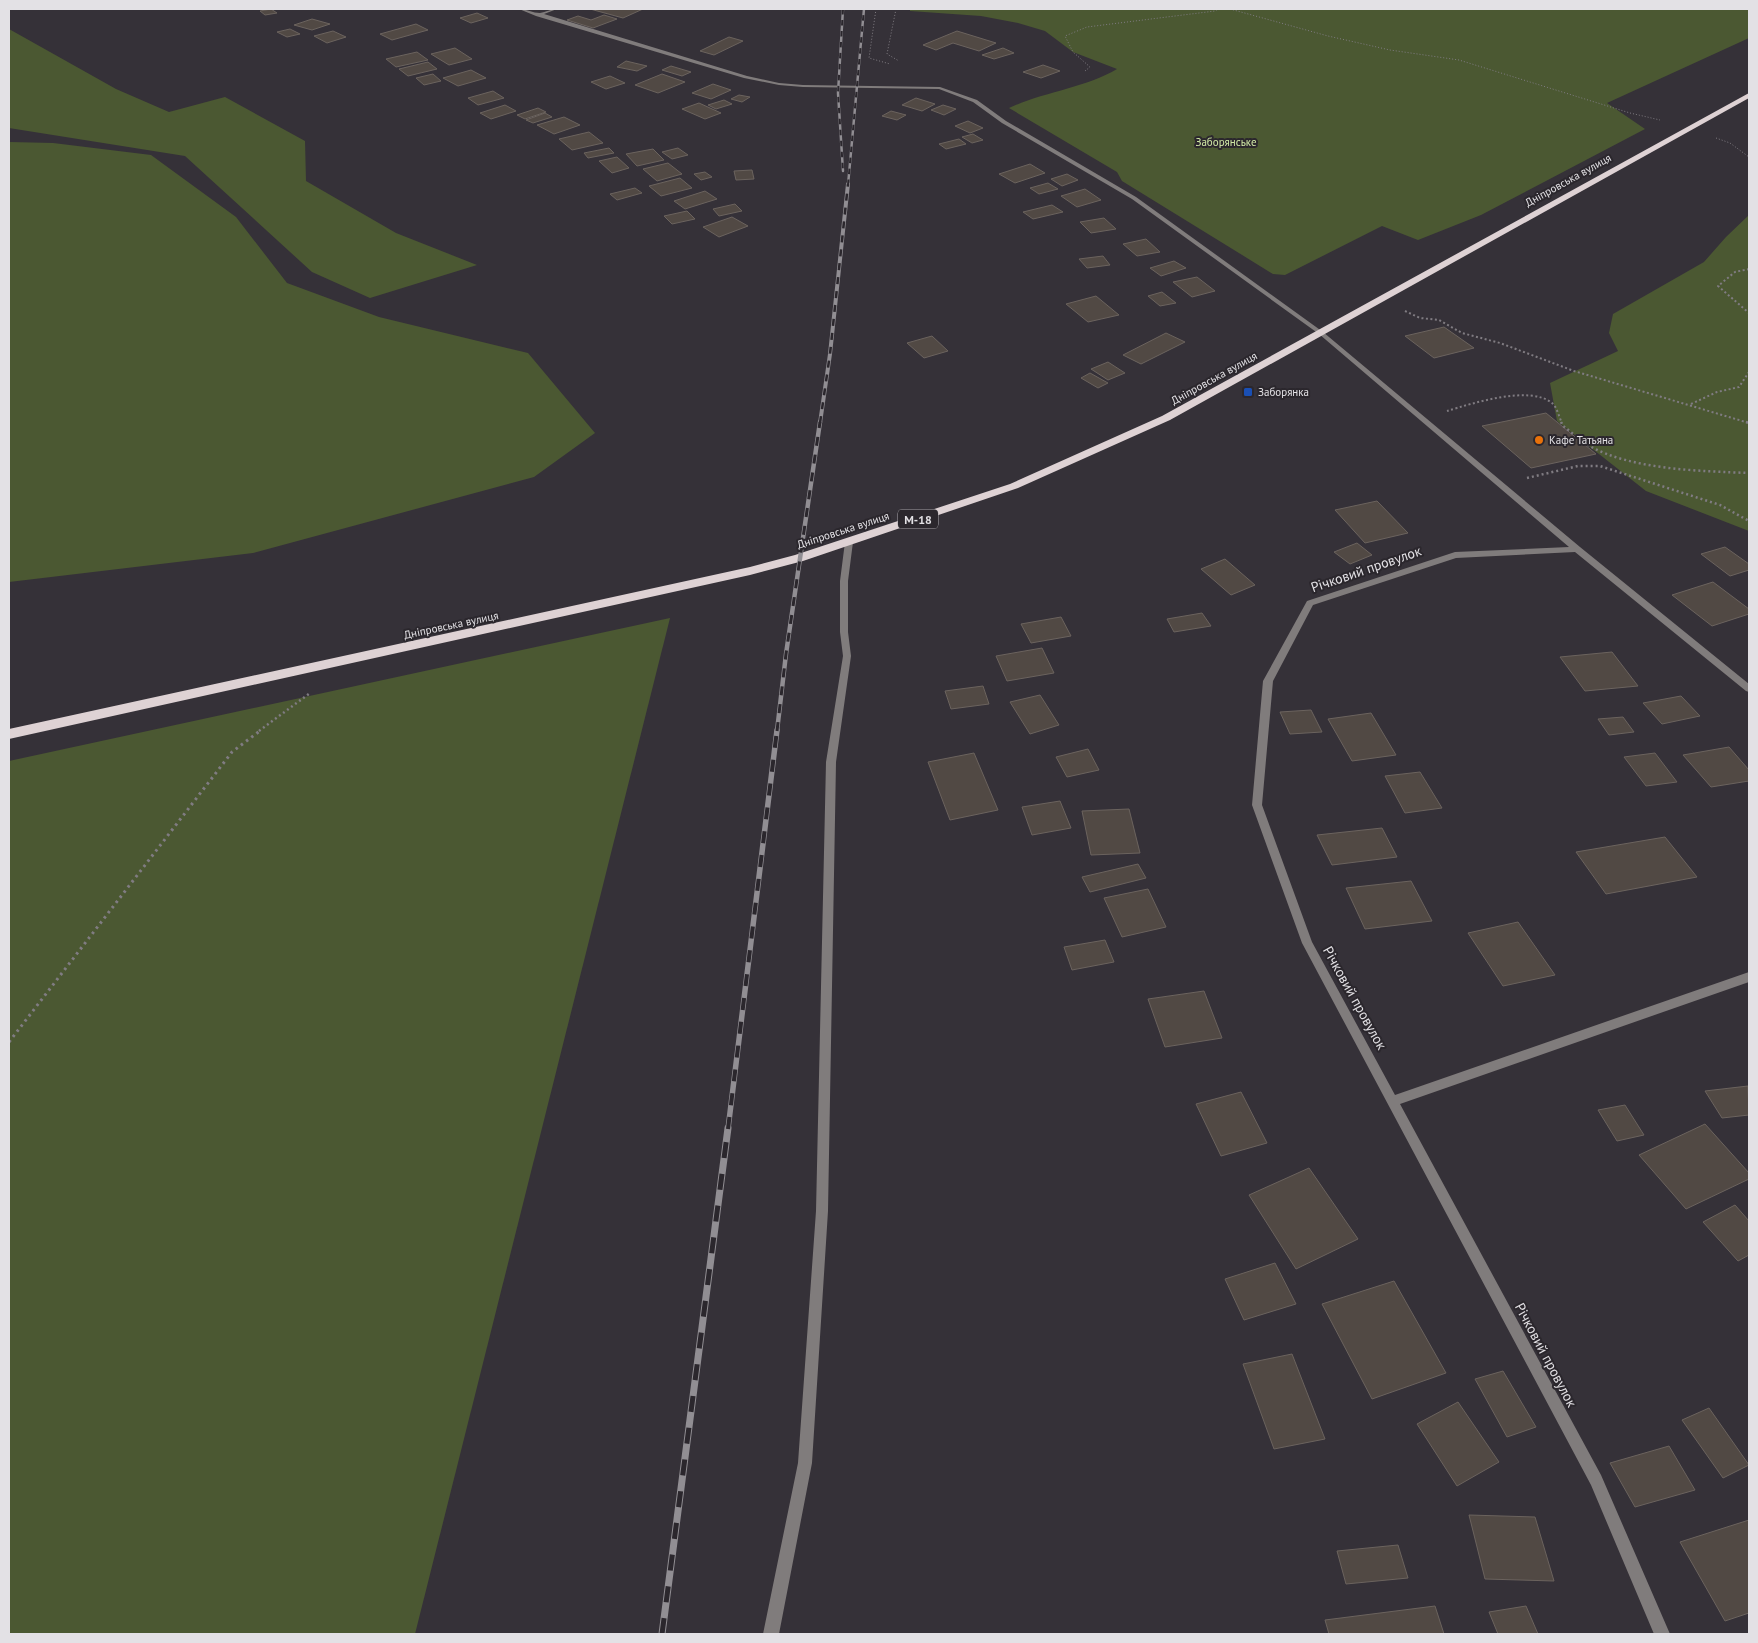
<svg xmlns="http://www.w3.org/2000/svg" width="1758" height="1643" font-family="'PT Sans',sans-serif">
<rect width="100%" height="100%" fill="#353138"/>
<g fill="#4b5832">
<path d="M910 9H1749V38L1607 103 1645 129 1481 215 1418 240 1382 226 1285 275 1273 274 1122 181 1117 172 1009 108C1043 92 1085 88 1117 69L1073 52 1045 31 1018 23 981 16 910 11Z"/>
<path d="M9 29 116 89 169 112 225 97 305 141 306 181 396 233 477 265 370 298 312 272 185 156 9 128Z"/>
<path d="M9 142 53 143 151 155 236 217 287 283 379 317 528 353 595 433 534 477 253 553 9 582Z"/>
<path d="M1749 215V531L1646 491 1557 421 1550 383 1618 351 1609 333 1613 314 1704 262 1726 237Z"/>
<path d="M670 618 415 1634H9V761Z"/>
</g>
<g fill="#514944" stroke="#6b635e">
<path d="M271 9 277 13 265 15 260 11Z"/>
<path d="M590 9H643L623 18Z"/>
<path d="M477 13 488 18 471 23 460 18Z"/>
<path d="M604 15 617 19 593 28 567 20 578 16 591 20Z"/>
<path d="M312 19 330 24 312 30 294 25Z"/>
<path d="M416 24 428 30 392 40 380 34Z"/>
<path d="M290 29 300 34 287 37 277 32Z"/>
<path d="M333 31 346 37 327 43 314 36Z"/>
<path d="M957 31 996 43 979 51 953 43 936 50 923 45Z"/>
<path d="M729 37 743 41 714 55 700 51Z"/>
<path d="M455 48 472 59 449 65 431 54Z"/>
<path d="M1003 48 1014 53 994 59 982 55Z"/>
<path d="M417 52 428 60 396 67 386 59Z"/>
<path d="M626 61 647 66 637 71 617 67Z"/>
<path d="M428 62 437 69 408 76 399 69Z"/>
<path d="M1043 65 1060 71 1041 78 1023 72Z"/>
<path d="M671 66 691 72 682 76 662 70Z"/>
<path d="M471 70 486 78 458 86 443 78Z"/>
<path d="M433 74 441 81 424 85 416 78Z"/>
<path d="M662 74 685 82 658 93 635 85Z"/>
<path d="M610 76 625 83 606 89 591 82Z"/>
<path d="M713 84 731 90 711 99 692 93Z"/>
<path d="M493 91 504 98 478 105 468 98Z"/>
<path d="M739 95 750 97 742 102 731 99Z"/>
<path d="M916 98 935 104 922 111 902 105Z"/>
<path d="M724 100 732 104 716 109 708 105Z"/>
<path d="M699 103 721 113 705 119 682 109Z"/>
<path d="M505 105 516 111 491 119 480 113Z"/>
<path d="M943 105 956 109 944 115 931 110Z"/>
<path d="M538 108 546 112 525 119 517 115Z"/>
<path d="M891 111 906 115 897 120 882 116Z"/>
<path d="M545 113 552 117 533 123 526 120Z"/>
<path d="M564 117 580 125 554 134 537 125Z"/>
<path d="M968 121 983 128 970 133 955 126Z"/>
<path d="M589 132 603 143 572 150 559 139Z"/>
<path d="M973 134 983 140 972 143 962 137Z"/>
<path d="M959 139 966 144 946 149 939 144Z"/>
<path d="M609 148 614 153 588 158 584 153Z"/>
<path d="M678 148 688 155 672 159 662 152Z"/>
<path d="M653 149 664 160 637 166 626 154Z"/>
<path d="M617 157 629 168 612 173 599 161Z"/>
<path d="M668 163 682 174 657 181 643 169Z"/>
<path d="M1030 164 1045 173 1015 183 999 174Z"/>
<path d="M752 170 754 179 736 180 734 171Z"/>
<path d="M705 172 712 177 701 180 694 174Z"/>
<path d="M1067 174 1078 180 1062 186 1051 179Z"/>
<path d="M680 178 692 188 661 196 649 186Z"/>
<path d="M1048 183 1058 189 1039 194 1030 188Z"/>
<path d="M635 188 642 193 617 200 610 194Z"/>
<path d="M1085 189 1101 200 1077 207 1061 196Z"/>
<path d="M705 191 717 199 685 209 674 201Z"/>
<path d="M735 204 742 211 719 216 713 209Z"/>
<path d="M1052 205 1063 212 1033 219 1023 212Z"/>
<path d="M687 211 695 219 672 224 664 216Z"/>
<path d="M732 217 748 226 719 237 703 227Z"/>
<path d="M1104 218 1116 229 1091 233 1080 222Z"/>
<path d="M1146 239 1160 252 1137 256 1123 244Z"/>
<path d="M1103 256 1110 265 1087 268 1079 259Z"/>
<path d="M1174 261 1186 268 1161 276 1150 268Z"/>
<path d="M1197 277 1215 291 1192 297 1173 282Z"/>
<path d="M1162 292 1176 303 1160 306 1148 296Z"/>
<path d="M1096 296 1119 315 1088 322 1066 304Z"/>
<path d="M1444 327 1474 348 1434 358 1405 336Z"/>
<path d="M1166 333 1185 342 1141 364 1123 355Z"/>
<path d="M932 336 948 351 924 358 907 343Z"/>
<path d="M1108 362 1125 373 1108 380 1091 369Z"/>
<path d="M1090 373 1108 383 1098 388 1081 378Z"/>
<path d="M1546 413 1596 454 1531 468 1482 426Z"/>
<path d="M1377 501 1408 533 1365 543 1335 510Z"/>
<path d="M1357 543 1372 555 1350 564 1334 552Z"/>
<path d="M1725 547 1749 564V570L1730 576 1701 554Z"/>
<path d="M1225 559 1255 585 1231 595 1201 569Z"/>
<path d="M1713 582 1749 609V614L1712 626 1672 595Z"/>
<path d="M1202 613 1211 626 1174 632 1167 619Z"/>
<path d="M1061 617 1071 636 1031 643 1021 624Z"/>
<path d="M1042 648 1054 673 1007 681 996 656Z"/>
<path d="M1612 652 1638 686 1585 691 1560 657Z"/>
<path d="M983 686 989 704 951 709 945 691Z"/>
<path d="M1040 695 1059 725 1030 734 1010 702Z"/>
<path d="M1681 696 1700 716 1662 724 1643 703Z"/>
<path d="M1311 710 1322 732 1290 734 1280 712Z"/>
<path d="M1371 713 1396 755 1352 761 1328 719Z"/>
<path d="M1623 717 1634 732 1609 735 1598 719Z"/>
<path d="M1729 747 1749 770V781L1711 787 1683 755Z"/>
<path d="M1088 749 1099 770 1067 777 1056 757Z"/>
<path d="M974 753 998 810 950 820 928 762Z"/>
<path d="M1655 753 1677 782 1646 786 1624 757Z"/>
<path d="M1420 772 1442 808 1405 813 1385 776Z"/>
<path d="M1060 801 1071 828 1032 835 1022 807Z"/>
<path d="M1129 809 1140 853 1091 855 1082 811Z"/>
<path d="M1382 828 1397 857 1332 865 1317 835Z"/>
<path d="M1665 837 1697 877 1606 894 1576 852Z"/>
<path d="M1138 864 1146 878 1090 892 1082 877Z"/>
<path d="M1411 881 1432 921 1365 929 1346 888Z"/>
<path d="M1148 889 1166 927 1122 937 1104 898Z"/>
<path d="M1518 922 1555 975 1503 986 1468 933Z"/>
<path d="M1105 940 1114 962 1072 970 1064 947Z"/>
<path d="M1204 991 1222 1038 1165 1047 1148 999Z"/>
<path d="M1748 1086 1749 1115 1722 1118 1705 1091Z"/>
<path d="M1241 1092 1267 1143 1221 1156 1196 1104Z"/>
<path d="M1625 1105 1644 1135 1617 1141 1598 1110Z"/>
<path d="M1705 1124 1749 1173V1179L1686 1209 1639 1155Z"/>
<path d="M1309 1168 1358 1239 1296 1269 1249 1195Z"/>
<path d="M1735 1205 1749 1221V1255L1738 1261 1703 1222Z"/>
<path d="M1275 1263 1296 1304 1244 1320 1225 1279Z"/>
<path d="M1394 1281 1446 1373 1372 1399 1322 1304Z"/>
<path d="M1292 1354 1325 1439 1274 1449 1243 1364Z"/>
<path d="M1503 1371 1536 1427 1507 1437 1475 1379Z"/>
<path d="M1458 1402 1499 1462 1457 1486 1417 1424Z"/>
<path d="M1709 1408 1749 1465 1723 1478 1682 1420Z"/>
<path d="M1669 1446 1695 1490 1635 1507 1610 1463Z"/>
<path d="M1469 1515 1535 1517 1554 1581 1485 1579Z"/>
<path d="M1749 1520V1613L1725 1621 1680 1542Z"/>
<path d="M1398 1545 1408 1578 1346 1584 1337 1551Z"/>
<path d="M1435 1606 1444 1634H1329L1325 1620Z"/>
<path d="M1526 1606 1538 1634H1498L1489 1612Z"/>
</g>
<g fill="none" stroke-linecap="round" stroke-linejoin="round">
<g stroke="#807c82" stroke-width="1" stroke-dasharray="1 2" stroke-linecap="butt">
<path d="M876 9 869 58 890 64"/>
<path d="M896 9 887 54 899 61"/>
<path d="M1230 9 1328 36 1390 50 1459 60 1630 113 1660 120"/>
<path d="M1085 71 1090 67 1073 52 1065 36 1087 27 1215 11 1218 9"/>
<path d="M1716 138 1730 143 1749 157"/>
</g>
<g stroke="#807c82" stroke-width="2" stroke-dasharray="2 2.5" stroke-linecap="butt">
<path d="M1749 269 1735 272 1718 286 1749 313"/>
<path d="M1405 311 1420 318 1439 320 1462 333 1500 343 1574 371 1749 423"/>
<path d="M1691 404 1717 392 1739 387 1749 372"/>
<path d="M1447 411C1473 403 1530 385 1552 403 1557 407 1559 417 1562 423"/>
</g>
<g stroke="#807c82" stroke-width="2.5" stroke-dasharray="2 3" stroke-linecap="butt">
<path d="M1561 422 1563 426C1571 432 1579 439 1588 445 1630 470 1701 471 1749 473"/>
<path d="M1746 422 1749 423"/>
<path d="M1527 478 1578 466H1600L1720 505 1749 521"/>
<path d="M259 731 310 693"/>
</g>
<path stroke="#807c82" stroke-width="3" stroke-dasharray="2.5 4" stroke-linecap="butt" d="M9 1042 232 752 261 730"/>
<g fill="#807c7c" fill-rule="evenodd">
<path d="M519 9C526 9 533 13 540 13 546 12 551 9 557 9L544 14 747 76 779 83 803 85 940 87 977 100 1006 121 1136 197 1323 332 1580 547 1749 684V692L1746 691 1575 552 1456 558 1313 605 1273 681 1262 805 1312 942 1395 1095 1749 972V982L1400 1104 1601 1475 1670 1634H1654L1591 1485 1302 943 1252 805 1263 681 1307 601 1455 552 1569 547 1319 334 1132 199 1002 123 973 102 939 89 803 87 779 85 744 78 536 16Z"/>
<path d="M849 539 853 542 848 581V632L851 656 836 762 828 1211 812 1463 779 1634H763L798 1463 816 1211 826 762 843 656 840 632V581L845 542Z"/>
</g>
<path fill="#ded2d4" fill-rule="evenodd" d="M1749 93V98L1170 420 1018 488 803 561 750 575 9 739V729L750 567 795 555 1010 484 1162 416Z"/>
<defs>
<g id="rail-far4">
<path d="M843 9 838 93 843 171"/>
<path d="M848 185 864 9"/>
</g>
<path id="rail-far3" d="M820 423 830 354 848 184"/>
<path id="rail-far2" d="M777 731 786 654 820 422"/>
<path id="rail-far1" d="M728 1129 777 730"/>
<path id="rail" d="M662 1634 728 1128"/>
</defs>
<use href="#rail-far4" stroke="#918e93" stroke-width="2.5"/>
<use href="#rail-far3" stroke="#918e93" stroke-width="4"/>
<use href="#rail-far2" stroke="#918e93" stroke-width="4.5"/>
<use href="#rail-far1" stroke="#918e93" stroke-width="5.5"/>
<use href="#rail" stroke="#918e93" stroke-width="7"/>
<use href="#rail-far4" stroke="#2b272d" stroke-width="2" stroke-dasharray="5.5" stroke-linecap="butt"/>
<use href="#rail-far3" stroke="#2b272d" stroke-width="2.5" stroke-dasharray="7" stroke-linecap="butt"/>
<use href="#rail-far2" stroke="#2b272d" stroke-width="3" stroke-dasharray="9" stroke-linecap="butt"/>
<use href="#rail-far1" stroke="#2b272d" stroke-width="4" stroke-dasharray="12" stroke-linecap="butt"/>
<use href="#rail" stroke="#2b272d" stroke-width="5" stroke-dasharray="16" stroke-linecap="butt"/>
</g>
<rect fill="#1a4fb4" stroke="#2b272d" stroke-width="2" x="1243" y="387" width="10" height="10" rx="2.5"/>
<circle fill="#e8710a" stroke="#2b272d" stroke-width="2" cx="1539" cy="440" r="5"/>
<g text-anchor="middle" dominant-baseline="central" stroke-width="4" stroke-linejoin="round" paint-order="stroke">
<g font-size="11" fill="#d0e8a5" stroke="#2b272d">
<text x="1226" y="142">Заборянське</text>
</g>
<g font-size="11" fill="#e3e1e5" stroke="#2b272d">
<text transform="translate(1568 180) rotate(-29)">Дніпровська вулиця</text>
<text transform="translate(1214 378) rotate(-29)">Дніпровська вулиця</text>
<text transform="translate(843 530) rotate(-18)">Дніпровська вулиця</text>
<text transform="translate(451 625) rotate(-12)">Дніпровська вулиця</text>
</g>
<g font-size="11" fill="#e3e1e5" stroke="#2b272d" text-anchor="start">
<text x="1258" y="392">Заборянка</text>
<text x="1549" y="440">Кафе Татьяна</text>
</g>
<rect fill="#2b272d" stroke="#aca9ae" stroke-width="1" x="898" y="509.5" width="40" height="19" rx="4"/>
<g font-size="12" font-weight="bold" fill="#e3e1e5">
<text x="918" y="519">М-18</text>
</g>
<g font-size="14" fill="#e3e1e5" stroke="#2b272d">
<text transform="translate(1366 569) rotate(-19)">Річковий провулок</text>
<text transform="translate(1355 998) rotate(61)">Річковий провулок</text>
<text transform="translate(1546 1355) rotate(62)">Річковий провулок</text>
</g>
</g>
<rect width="1758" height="1643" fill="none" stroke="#e3e1e5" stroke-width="20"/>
</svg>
